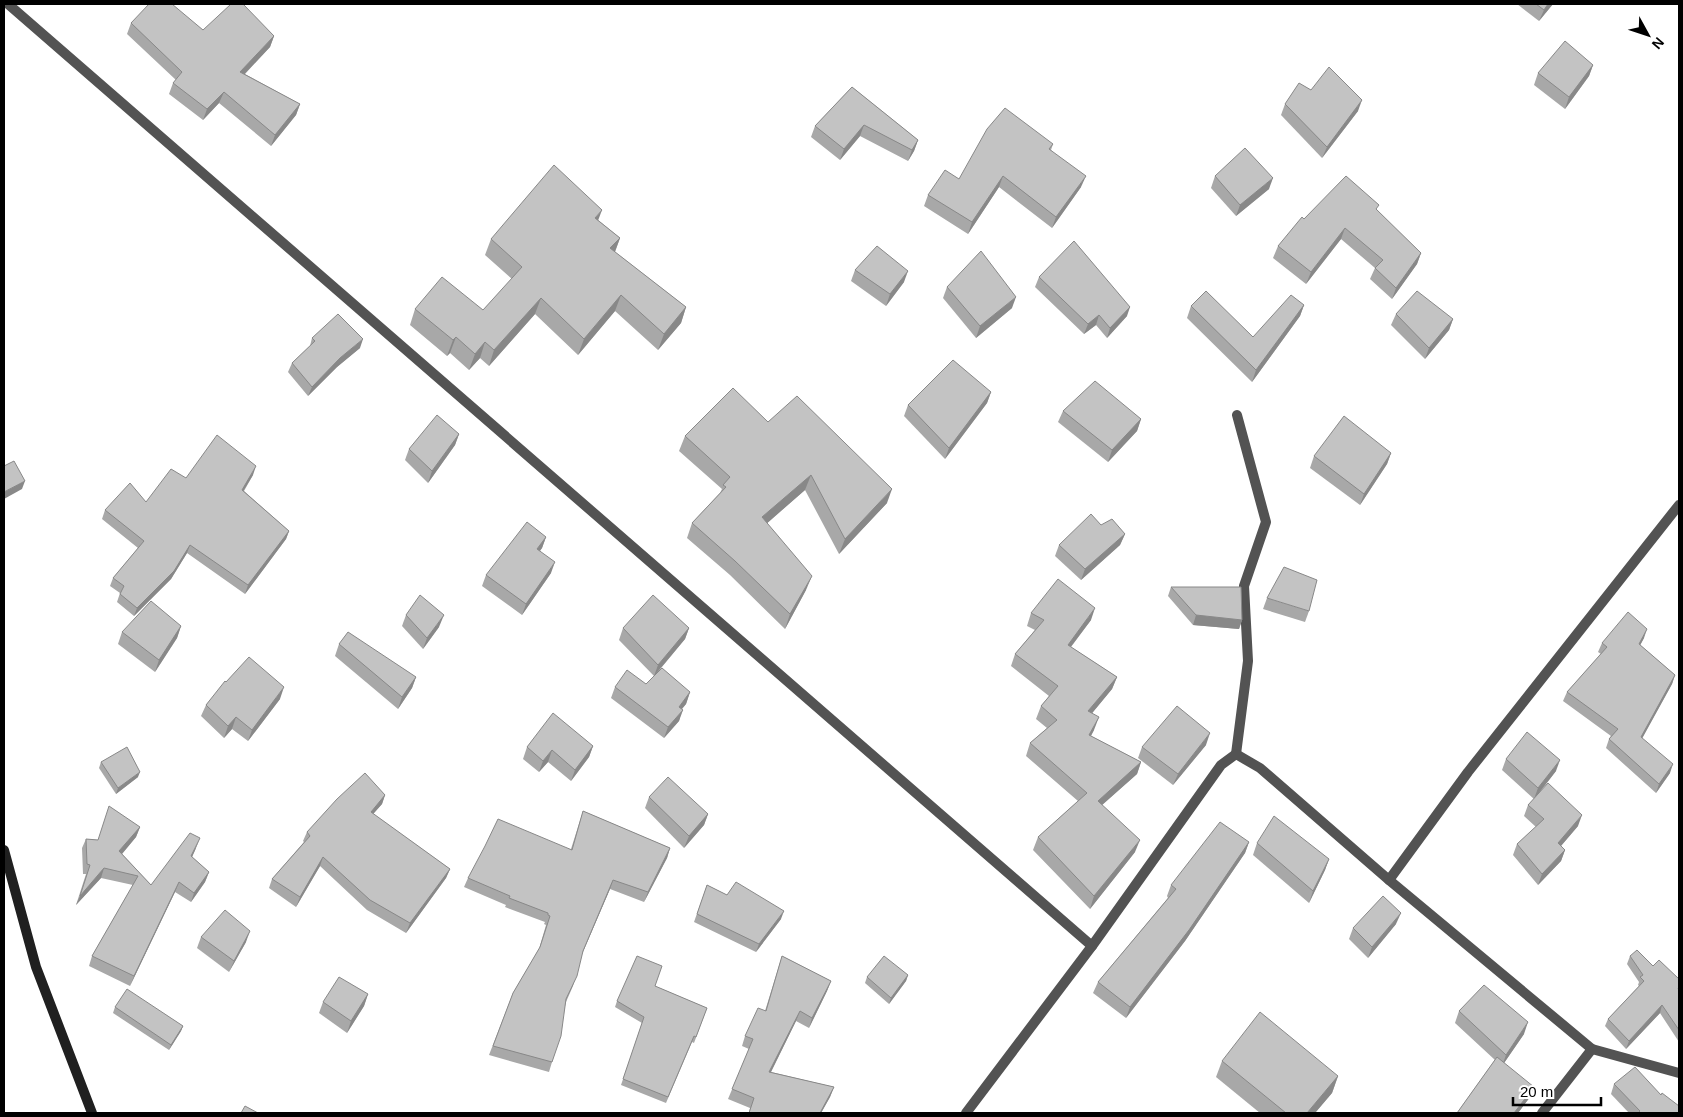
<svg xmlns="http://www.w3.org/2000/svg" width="1683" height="1117" font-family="Helvetica,sans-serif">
<rect width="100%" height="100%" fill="#fff"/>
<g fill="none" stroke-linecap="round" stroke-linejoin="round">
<g stroke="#535353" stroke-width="10">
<path d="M8 4 1092 946"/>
<path d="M1236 754 1248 661 1244 586 1266 522 1237 415"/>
<path d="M1389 880 1468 772 1679 505"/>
<path d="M1592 1049 1679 1073"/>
<path d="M966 1113 1092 946 1221 765 1236 754 1260 768 1389 880 1592 1049 1542 1113"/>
</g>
<path stroke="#202020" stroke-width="10" d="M4 850 36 967 92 1113"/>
</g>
<g fill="#a8a8a8">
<path d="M1517 4H1553L1539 21Z"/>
<path d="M131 23 274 36 270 47 245 74 300 104 296 115 271 146 219 103 203 120 169 94 173 83 176 80 127 34Z"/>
<path d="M1593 65 1589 76 1565 109 1534 85 1538 73Z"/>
<path d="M852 87 918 140 914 151 908 161 860 136 840 160 811 137 815 126Z"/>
<path d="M1311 90 1358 111 1322 158 1281 115 1285 104Z"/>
<path d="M1053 144 1051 150 1081 187 1052 228 999 187 968 234 924 206 928 195 959 179Z"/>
<path d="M1215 176 1269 189 1236 216 1211 188Z"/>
<path d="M1377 211 1421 253 1417 264 1392 299 1370 279 1375 268 1341 239 1306 284 1273 258 1278 246 1304 219Z"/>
<path d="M598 220 620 238 615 252 686 307 681 323 658 350 615 311 578 355 535 314 489 366 480 358 469 370 450 353 447 356 410 325 415 309 483 310 512 279 485 255 491 239Z"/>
<path d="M855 270 904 282 886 306 851 281Z"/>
<path d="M1039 277 1127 316 1107 338 1096 325 1084 334 1035 287Z"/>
<path d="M947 287 1012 308 976 338 943 298Z"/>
<path d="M1304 305 1300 316 1252 382 1187 318 1191 306 1253 337Z"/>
<path d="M1396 314 1453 319 1449 330 1425 359 1391 325Z"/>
<path d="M312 338 360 348 337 367 308 396 288 372 292 363 310 346Z"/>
<path d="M991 392 987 403 945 459 904 416 908 405Z"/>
<path d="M1063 411 1141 419 1137 431 1108 462 1058 422Z"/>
<path d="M768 422 887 503 839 554 805 490 767 523 806 590 785 629 730 575 687 538 692 523 720 493 722 489 679 451 685 436Z"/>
<path d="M459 434 455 445 428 483 405 460 409 449Z"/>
<path d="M1391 453 1387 464 1360 505 1310 468 1314 456Z"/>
<path d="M253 475 244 491 289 531 286 539 245 594 187 553 171 579 134 616 117 602 120 593 110 586 113 578 138 548 102 519 105 510 146 502 186 478Z"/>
<path d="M1101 525 1125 534 1120 545 1081 580 1055 556 1059 545Z"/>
<path d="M546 537 542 548 540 551 551 573 522 615 482 586 486 575Z"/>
<path d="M1171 587 1242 620 1239 629 1193 625 1168 596Z"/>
<path d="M1267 598 1309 611 1305 622 1263 609Z"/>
<path d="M1031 613 1091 620 1071 647 1117 677 1112 689 1092 713 1094 730 1091 736 1141 762 1137 774 1102 805 1135 852 1090 909 1033 850 1038 837 1078 801 1026 756 1030 743 1047 728 1036 719 1041 706 1049 696 1011 666 1015 654 1035 630 1027 626Z"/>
<path d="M406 615 439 627 423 649 402 626Z"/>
<path d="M181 626 177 638 155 672 118 644 122 632Z"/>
<path d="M623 628H689L685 639 657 673 690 692 686 704 682 709 679 721 664 738 611 698 615 687 646 684 654 676 619 640Z"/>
<path d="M1644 638 1640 645 1675 675 1672 684 1642 738 1670 773 1656 793 1606 748 1609 739 1611 736 1563 701 1567 692 1601 654 1598 652 1602 643Z"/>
<path d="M339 644 416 677 412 688 398 709 335 656Z"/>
<path d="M226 682 280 699 248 741 232 729 224 738 201 716 206 705Z"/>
<path d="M1206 745 1173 785 1138 758 1142 747Z"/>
<path d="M593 746 589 757 571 781 548 762 539 772 523 759 527 747Z"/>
<path d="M1506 759 1556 771 1540 792 1578 826 1561 846 1565 850 1561 861 1538 885 1513 855 1517 844 1536 827 1524 816 1528 805 1534 799 1502 770Z"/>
<path d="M101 762 138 777 116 794 99 768Z"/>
<path d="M385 795 382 804 373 814 450 869 446 878 406 933 367 910 320 866 296 907 269 888 272 879 304 842 303 841 307 832Z"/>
<path d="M649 797 708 814 704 825 684 848 645 808Z"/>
<path d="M583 811 670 848 667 858 644 902 610 889 582 954 573 986 566 1002 552 1062 549 1072 489 1055 513 993 539 949 546 925 544 924 545 922 505 907 506 905 464 887 468 878 571 849Z"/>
<path d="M140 827 136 837 122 854 151 885 196 848 192 857 209 872 205 882 191 902 175 892 130 986 89 966 92 956 133 885 101 878 76 905 86 874H83L82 848 86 839 98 840Z"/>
<path d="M1249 842 1245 853 1185 941 1126 1018 1093 993 1098 982 1168 898 1167 896 1171 885Z"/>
<path d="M1257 843 1329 859 1325 870 1309 903 1253 855Z"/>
<path d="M707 885 727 895 781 919 756 952 694 922Z"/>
<path d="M1396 924 1368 958 1349 939 1353 928Z"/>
<path d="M201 937 246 942 229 972 197 948Z"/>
<path d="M782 956 831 981 827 991 809 1028 796 1021 771 1072 834 1087 830 1097 821 1113H749L750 1108 728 1099 749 1049 742 1046 745 1036 765 1011Z"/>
<path d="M1630 956 1653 966 1679 979V1042L1660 1013 1626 1049 1605 1026 1608 1019 1639 986 1638 985 1639 982 1627 964Z"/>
<path d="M908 975 906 981 889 1004 865 983 867 977Z"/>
<path d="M655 986 707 1008 694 1043 692 1042 666 1103 621 1085 642 1023 615 1007 617 1001Z"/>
<path d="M368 994 364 1006 347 1033 319 1013 323 1002Z"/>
<path d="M115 1007 183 1026 181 1031 169 1050 113 1013Z"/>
<path d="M1459 1011 1524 1034 1504 1063 1530 1097 1518 1113H1457L1495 1060 1455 1023Z"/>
<path d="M1222 1061 1338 1076 1332 1093 1315 1113H1260L1216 1077Z"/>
<path d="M1614 1084 1661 1095 1679 1113H1629L1611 1094Z"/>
</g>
<g fill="#888">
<path d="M1548 4H1553L1539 21 1544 10Z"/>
<path d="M274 36 270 47 236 83 240 72Z"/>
<path d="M1593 65 1589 76 1565 109 1569 97Z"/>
<path d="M224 92 219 103 203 120 207 109Z"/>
<path d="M1362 100 1358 111 1322 158 1327 147Z"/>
<path d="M300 104 296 115 271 146 275 135Z"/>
<path d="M864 125 860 136 840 160 844 149Z"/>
<path d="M918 140 914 151 908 161 912 150Z"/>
<path d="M1003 176 999 187 968 234 972 222Z"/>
<path d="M1086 176 1081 187 1052 228 1056 217Z"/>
<path d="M1273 178 1269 189 1236 216 1240 205Z"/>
<path d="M602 210 596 226 595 218Z"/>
<path d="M1345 228 1341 239 1306 284 1311 272Z"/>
<path d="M620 238 614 254 610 248Z"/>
<path d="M1421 253 1417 264 1392 299 1396 288Z"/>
<path d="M908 271 904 282 886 306 890 294Z"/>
<path d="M621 295 615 311 578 355 584 339Z"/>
<path d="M1016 297 1012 308 976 338 980 326Z"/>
<path d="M541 298 535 314 489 366 494 350Z"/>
<path d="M1304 305 1300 316 1252 382 1256 370Z"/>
<path d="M686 307 681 323 658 350 664 334Z"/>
<path d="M1130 307 1127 316 1107 338 1110 328Z"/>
<path d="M1099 315 1096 325 1084 334 1088 324Z"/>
<path d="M1453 319 1449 330 1425 359 1429 348Z"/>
<path d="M456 337 450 353 447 356 453 340Z"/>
<path d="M363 339 360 348 337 367 308 396 312 387 340 358Z"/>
<path d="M485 342 480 358 469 370 475 354Z"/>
<path d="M991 392 987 403 945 459 949 448Z"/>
<path d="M1141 419 1137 431 1108 462 1112 450Z"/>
<path d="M459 434 455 445 428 483 432 471Z"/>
<path d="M1391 453 1387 464 1360 505 1364 494Z"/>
<path d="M256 466 253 475 239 498 242 490Z"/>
<path d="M811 475 805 490 757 532 762 517Z"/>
<path d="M25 481 22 489 4 499V492Z"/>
<path d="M892 489 887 503 839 554 845 539Z"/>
<path d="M289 531 286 539 245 594 248 585Z"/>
<path d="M1125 534 1120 545 1081 580 1085 569Z"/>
<path d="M546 537 542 548 533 560 537 549Z"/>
<path d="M190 545 187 553 171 579 134 616 137 608Z"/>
<path d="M555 562 551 573 522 615 526 604Z"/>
<path d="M812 576 806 590 785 629 790 614Z"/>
<path d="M1095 608 1091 620 1063 657 1068 645Z"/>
<path d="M444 615 439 627 423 649 427 638Z"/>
<path d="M1196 615 1242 620 1239 629 1193 625Z"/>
<path d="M181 626 177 638 155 672 159 660Z"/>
<path d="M689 628 685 639 654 676 658 665Z"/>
<path d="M1647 629 1644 638 1636 653 1639 644Z"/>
<path d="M1675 675 1672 684 1638 746 1641 737Z"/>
<path d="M416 677 412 688 398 709 402 697Z"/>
<path d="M1117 677 1112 689 1084 723 1088 711Z"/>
<path d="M284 687 280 699 248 741 252 730Z"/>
<path d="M690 692 686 704 674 718 679 707Z"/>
<path d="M683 710 679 721 664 738 668 727Z"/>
<path d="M236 717 232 729 224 738 228 726Z"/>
<path d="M1099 717 1094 730 1084 748 1089 735Z"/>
<path d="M1210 733 1206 745 1173 785 1178 774Z"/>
<path d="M593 746 589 757 571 781 575 770Z"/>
<path d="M552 750 548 762 539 772 543 761Z"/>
<path d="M1560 760 1556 771 1534 799 1538 788Z"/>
<path d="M1141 762 1137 774 1093 813 1098 801Z"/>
<path d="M1673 764 1670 773 1656 793 1659 784Z"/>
<path d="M140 772 138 777 116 794 118 788Z"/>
<path d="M385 795 382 804 367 821 371 812Z"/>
<path d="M708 814 704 825 684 848 689 836Z"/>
<path d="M1582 815 1578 826 1554 854 1558 843Z"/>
<path d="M140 827 136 837 116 861 119 851Z"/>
<path d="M200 838 196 848 188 866 191 856Z"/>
<path d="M1140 840 1135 852 1090 909 1094 896Z"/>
<path d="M1249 842 1245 853 1185 941 1126 1018 1130 1007Z"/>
<path d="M670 848 667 858 644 902 648 892Z"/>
<path d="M1565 850 1561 861 1538 885 1542 874Z"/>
<path d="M323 857 320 866 296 907 300 897Z"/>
<path d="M1329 859 1325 870 1309 903 1313 891Z"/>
<path d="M104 868 101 878 76 905 80 896Z"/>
<path d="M450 869 446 878 406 933 410 923Z"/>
<path d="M209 872 205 882 191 902 194 893Z"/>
<path d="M613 880 610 889 579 961 583 951Z"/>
<path d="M179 882 175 892 130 986 134 976Z"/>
<path d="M784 911 781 919 756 952 759 944Z"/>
<path d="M1401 913 1396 924 1368 958 1372 947Z"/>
<path d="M250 931 246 942 229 972 234 961Z"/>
<path d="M908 975 906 981 889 1004 891 998Z"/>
<path d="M831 981 827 991 809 1028 812 1018Z"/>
<path d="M368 994 364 1006 347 1033 351 1021Z"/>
<path d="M1662 1005 1660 1013 1626 1049 1629 1041Z"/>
<path d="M800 1011 796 1021 766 1082 769 1072Z"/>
<path d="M1528 1022 1524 1034 1502 1066 1506 1055Z"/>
<path d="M183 1026 181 1031 169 1050 171 1045Z"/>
<path d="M1338 1076 1332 1093 1315 1113H1307Z"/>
<path d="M834 1087 830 1097 821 1113H820Z"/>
<path d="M1534 1087 1530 1097 1518 1113H1514Z"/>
</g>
<g fill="#c3c3c3" stroke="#888">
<path d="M149 4H172L203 30 231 4H243L274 36 240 72 300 104 275 135 224 92 207 109 173 83 182 72 131 23Z"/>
<path d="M1536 4H1548L1544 10Z"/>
<path d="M1565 41 1593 65 1569 97 1538 73Z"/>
<path d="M1329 67 1362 100 1327 147 1285 104 1299 83 1311 90Z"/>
<path d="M852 87 918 140 912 150 864 125 844 149 815 126Z"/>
<path d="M1005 108 1053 144 1049 149 1086 176 1056 217 1003 176 972 222 928 195 945 170 959 179 987 129Z"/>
<path d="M1245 148 1273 178 1240 205 1215 176Z"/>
<path d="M554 165 602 210 595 218 620 238 610 248 686 307 664 334 621 295 584 339 541 298 494 350 485 342 475 354 456 337 453 340 415 309 442 277 483 310 522 267 491 239Z"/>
<path d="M1346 176 1379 205 1376 209 1421 253 1396 288 1375 268 1383 260 1345 228 1311 272 1278 246 1302 217 1304 219Z"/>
<path d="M1074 241 1130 307 1110 328 1099 315 1088 324 1039 277Z"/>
<path d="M877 246 908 271 890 294 855 270Z"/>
<path d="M981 251 1016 297 980 326 947 287Z"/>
<path d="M1206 291 1253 337 1291 295 1304 305 1256 370 1191 306Z"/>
<path d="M1417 291 1453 319 1429 348 1396 314Z"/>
<path d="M338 314 363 339 340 358 312 387 292 363 315 341 312 338Z"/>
<path d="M953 360 991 392 949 448 908 405Z"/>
<path d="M1095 381 1141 419 1112 450 1063 411Z"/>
<path d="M733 388 768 422 797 396 892 489 845 539 811 475 762 517 812 576 790 614 735 561 692 523 726 487 723 485 730 477 685 436Z"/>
<path d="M437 415 459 434 432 471 409 449Z"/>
<path d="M1344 416 1391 453 1364 494 1314 456Z"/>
<path d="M217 435 256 466 242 490 289 531 248 585 190 545 174 571 137 608 120 594 124 586 113 578 144 541 105 510 130 483 146 502 171 469 186 478Z"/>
<path d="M14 461 25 481 4 492V466Z"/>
<path d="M1091 514 1101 525 1112 519 1125 534 1085 569 1059 545Z"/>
<path d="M527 522 546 537 537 549 555 562 526 604 486 575Z"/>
<path d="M1284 567 1317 580 1309 611 1267 598Z"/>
<path d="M1058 579 1095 608 1068 645 1117 677 1088 711 1099 717 1089 735 1141 762 1098 801 1140 840 1094 896 1038 837 1087 793 1030 743 1057 720 1041 706 1058 686 1015 654 1044 620 1031 613Z"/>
<path d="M1171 587H1241L1242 620 1196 615Z"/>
<path d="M420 595 444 615 427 638 406 615Z"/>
<path d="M653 595 689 628 658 665 623 628Z"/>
<path d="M151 601 181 626 159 660 122 632Z"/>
<path d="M1628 612 1647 629 1639 644 1675 675 1641 737 1673 764 1659 784 1609 739 1618 729 1567 692 1607 647 1602 643Z"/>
<path d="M348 632 416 677 402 697 339 644Z"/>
<path d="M249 657 284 687 252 730 236 717 228 726 206 705 225 681 226 682Z"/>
<path d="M662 668 690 692 679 707 683 710 668 727 615 687 627 670 646 684Z"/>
<path d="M1177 706 1210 733 1178 774 1142 747Z"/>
<path d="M553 713 593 746 575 770 552 750 543 761 527 747Z"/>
<path d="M1527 732 1560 760 1538 788 1506 759Z"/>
<path d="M127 747 140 772 118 788 101 762Z"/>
<path d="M365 773 385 795 371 812 450 869 410 923 370 900 323 857 300 897 272 879 310 836 307 832 337 799Z"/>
<path d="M668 777 708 814 689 836 649 797Z"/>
<path d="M1548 783 1582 815 1558 843 1565 850 1542 874 1517 844 1544 819 1528 805Z"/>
<path d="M109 806 140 827 119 851 151 885 190 833 200 838 191 856 209 872 194 893 179 882 134 976 92 956 138 876 104 868 80 896 90 865 87 864 86 839 98 840Z"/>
<path d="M583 811 670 848 648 892 613 880 583 951 577 976 566 999 561 1036 552 1062 493 1046 513 993 540 947 550 916 548 915V913L509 898 510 896 468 878 485 846 498 819 572 850Z"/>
<path d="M1274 816 1329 859 1313 891 1257 843Z"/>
<path d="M1220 822 1249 842 1189 930 1130 1007 1098 982 1176 889 1171 885Z"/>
<path d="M736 882 784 911 759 944 697 914 707 885 727 895Z"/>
<path d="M1383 896 1401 913 1372 947 1353 928Z"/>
<path d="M225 910 250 931 234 961 201 937Z"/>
<path d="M1637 950 1653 966 1659 960 1679 979V987L1678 989 1679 990V1030L1662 1005 1629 1041 1608 1019 1644 981 1640 977 1643 975 1630 956Z"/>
<path d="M637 956 662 966 655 986 707 1008 696 1037 694 1036 668 1097 623 1079 644 1017 617 1001Z"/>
<path d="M782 956 831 981 812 1018 800 1011 769 1072 834 1087 820 1113H749L754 1098 732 1089 753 1039 745 1036 758 1008 766 1011Z"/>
<path d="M884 956 908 975 891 998 867 977Z"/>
<path d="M339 977 368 994 351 1021 323 1002Z"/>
<path d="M1484 985 1528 1022 1506 1055 1459 1011Z"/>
<path d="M127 989 183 1026 171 1045 115 1007Z"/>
<path d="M1260 1012 1338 1076 1307 1113H1286L1222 1061Z"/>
<path d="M1497 1057 1534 1087 1514 1113H1457Z"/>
<path d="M1635 1067 1661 1095 1662 1093 1679 1106V1113H1638L1640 1111 1614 1084Z"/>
<path d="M245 1106 258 1113H241Z"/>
</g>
<rect width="1683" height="1117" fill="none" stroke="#000000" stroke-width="10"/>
<g transform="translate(1648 35) rotate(130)" stroke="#ffffff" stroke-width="4" paint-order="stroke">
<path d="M0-4L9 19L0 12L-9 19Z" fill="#000000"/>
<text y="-8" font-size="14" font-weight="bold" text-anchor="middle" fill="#000000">N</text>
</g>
<path d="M1513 1097v8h88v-8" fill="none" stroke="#000000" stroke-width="2.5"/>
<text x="1520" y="1097" font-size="15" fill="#000000" stroke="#ffffff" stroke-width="4" paint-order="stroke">20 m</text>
</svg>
